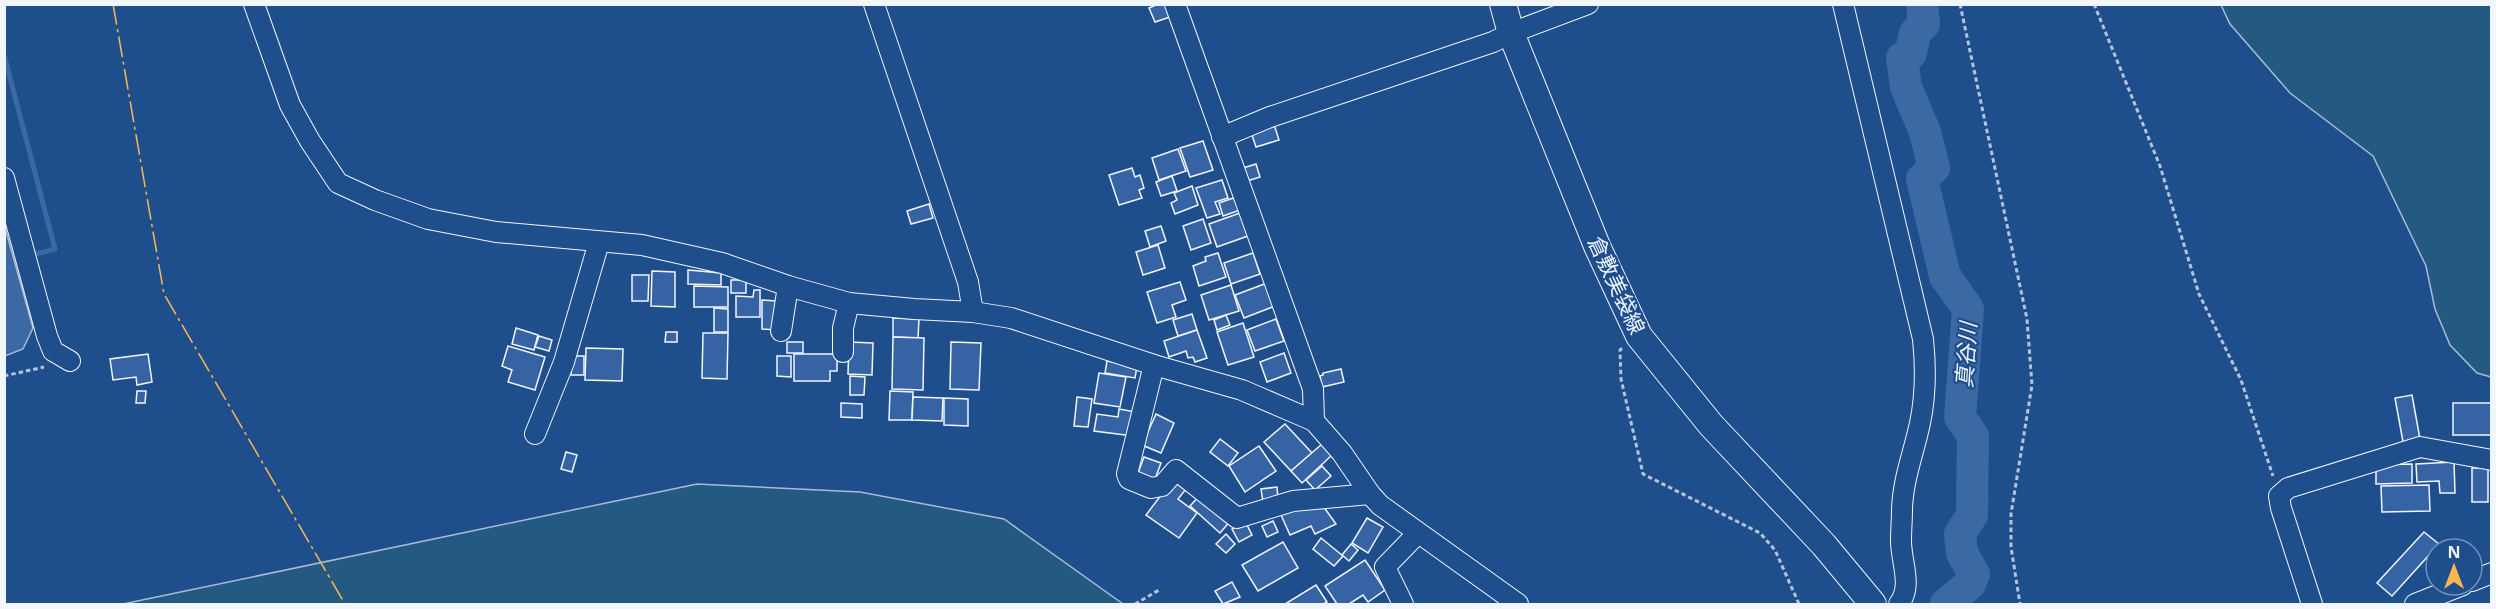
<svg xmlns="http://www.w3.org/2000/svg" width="2496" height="609" font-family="'Open Sans','Noto Sans JP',sans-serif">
<rect width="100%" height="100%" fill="#1f4e8c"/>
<g fill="#245a82" stroke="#a8bbd7" stroke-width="1.5">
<path d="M2221 5H2491V377L2477 373 2450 345 2435 309 2426 266 2373 156 2290 93 2230 24Z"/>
<path d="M697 484 860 492 1004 519 1123 604H123Z"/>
</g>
<path fill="#3b69a3" stroke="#a8bbd7" stroke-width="1.5" d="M4 224 33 328 23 349 5 356Z"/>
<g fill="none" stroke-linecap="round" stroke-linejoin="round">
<path stroke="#3b69a3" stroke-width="5" d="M4 55 55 249 29 256"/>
<path stroke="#3b69a3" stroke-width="32" d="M1922 4 1924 24 1915 33 1911 53 1902 58 1906 87 1925 132 1934 168 1922 179 1945 276 1968 309 1960 417 1973 436 1972 515 1960 534 1962 553 1974 574 1970 584 1946 604"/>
</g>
<g fill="#3563a3" stroke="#f2f6ff" stroke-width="1.5">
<path d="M1158 4H1165L1170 17 1155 22 1149 8Z"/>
<path d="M1273 121 1279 140 1256 147 1250 129Z"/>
<path d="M1203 141 1213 170 1190 177 1180 148Z"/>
<path d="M1178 149 1186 171 1159 180 1152 158Z"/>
<path d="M1256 164 1260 177 1247 181 1243 168Z"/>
<path d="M1132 168 1135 177 1140 175 1144 188 1139 190 1142 198 1119 205 1109 175Z"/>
<path d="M1172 176 1177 191 1161 196 1156 182Z"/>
<path d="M1222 180 1228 198 1215 202 1220 214 1207 218 1196 188Z"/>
<path d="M1192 186 1198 205 1175 214 1171 203 1177 200 1174 193Z"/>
<path d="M1236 197 1240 210 1223 216 1219 203Z"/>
<path d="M929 204 933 218 911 224 907 211Z"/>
<path d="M1240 213 1248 236 1217 247 1209 224Z"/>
<path d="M1203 219 1211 243 1191 250 1183 226Z"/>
<path d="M1161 226 1166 241 1150 247 1145 231Z"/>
<path d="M1158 245 1165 268 1143 275 1136 252Z"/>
<path d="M1218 253 1226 277 1199 286 1193 266 1206 261 1205 257Z"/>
<path d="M1253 253 1260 274 1231 284 1224 263Z"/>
<path d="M688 270 721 273V285L688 284Z"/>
<path d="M652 271 675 272V307L651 306Z"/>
<path d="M632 275H649L648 301H632Z"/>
<rect x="731" y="280" width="15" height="13"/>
<path d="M1180 282 1186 300 1172 305 1176 317 1157 323 1147 292Z"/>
<path d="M1267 283 1275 306 1244 318 1235 295Z"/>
<path d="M1231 285 1239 311 1209 320 1201 295Z"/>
<path d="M694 286 728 287V307H694Z"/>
<path d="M754 290H760V317H736V296L753 297Z"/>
<path d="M762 300 777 301V330L762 329Z"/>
<path d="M714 308 728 309V332H714Z"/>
<path d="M1192 314 1197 330 1178 336 1173 320Z"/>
<path d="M1226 315 1230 325 1217 330 1214 320Z"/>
<path d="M893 318 919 319 918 338 893 337Z"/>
<path d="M1276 319 1284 341 1255 351 1247 330Z"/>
<path d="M1243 323 1254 357 1228 365 1217 332Z"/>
<path d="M516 328 538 335 534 350 512 344Z"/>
<path d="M1197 330 1207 358 1195 362 1193 357 1188 358 1186 351 1169 357 1164 341Z"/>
<path d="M666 332H677V342H665Z"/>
<path d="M703 333H728L727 379 702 378Z"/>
<path d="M539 336 552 340 549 351 535 347Z"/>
<path d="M893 337 924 338 923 390 892 389Z"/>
<rect x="787" y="342" width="16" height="11"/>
<path d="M849 342 873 343 872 375 848 374Z"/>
<path d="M951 342 981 343 979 390 950 389Z"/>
<path d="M508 346 545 357 535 390 508 382 512 370 502 366Z"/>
<path d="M586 348 623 349 622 381 585 380Z"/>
<path d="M1284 353 1291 373 1267 382 1260 362Z"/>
<path d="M148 354 152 382 137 385 136 377 113 380 110 359Z"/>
<path d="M794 354H837V371H830V381H794Z"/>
<path d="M572 356H584V375H571Z"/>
<path d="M777 356H791V377L777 376Z"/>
<path d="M1107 361 1137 366 1135 378 1105 373Z"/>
<path d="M1341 369 1344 382 1322 387 1320 376 1323 375V373Z"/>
<path d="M1099 373 1126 377 1120 407 1094 403Z"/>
<path d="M850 376 865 377 864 395H850Z"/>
<path d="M137 391H146L145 403H136Z"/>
<path d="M890 391 913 392 912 420H889Z"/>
<path d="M2412 395 2420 439 2403 442 2395 398Z"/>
<path d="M913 397 943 398 942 421 912 420Z"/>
<path d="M1077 397 1092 399 1088 427 1074 426Z"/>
<path d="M944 398 968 399V426L944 425Z"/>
<path d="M841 403 862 404V418L841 417Z"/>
<rect x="2453" y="403" width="39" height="32"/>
<path d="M1119 409 1136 412 1133 436 1094 431 1097 414 1118 417Z"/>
<path d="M1156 414 1174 423 1161 453 1142 445Z"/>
<path d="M1285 424 1312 453 1291 471 1264 442Z"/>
<path d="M1220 439 1238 453 1228 466 1210 452Z"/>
<path d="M1322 444 1332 455 1302 483 1291 471Z"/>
<path d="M1259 446 1276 471 1245 492 1229 466Z"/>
<path d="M566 452 577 455 572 472 561 469Z"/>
<path d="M1144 457 1161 463 1155 479 1138 473Z"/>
<path d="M2454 462 2455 493H2440L2439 481 2417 482 2416 464Z"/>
<path d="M2412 464V483L2376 484V465Z"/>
<path d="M1322 466 1331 476 1315 490 1306 480Z"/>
<rect x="2472" y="468" width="16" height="34"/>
<path d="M1177 474 1190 484 1178 499 1197 513 1179 538 1146 515Z"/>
<path d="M2429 485 2430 511 2382 512 2381 486Z"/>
<path d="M1277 487 1278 500 1263 502 1261 489Z"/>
<path d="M1202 493 1232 519 1220 533 1190 506Z"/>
<path d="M1318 499 1336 524 1315 534 1311 526 1290 535 1281 515Z"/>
<path d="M1367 518 1383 527 1368 553 1352 543Z"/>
<path d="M1245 521 1252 535 1239 542 1232 529Z"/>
<path d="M1273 521 1278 532 1267 537 1262 526Z"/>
<path d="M2424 532 2439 544 2392 596 2377 583Z"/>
<path d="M1226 534 1235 544 1226 553 1216 544Z"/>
<path d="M1321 538 1343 556 1334 566 1313 549Z"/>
<path d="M1283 542 1298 568 1258 591 1242 565Z"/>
<path d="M1351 544 1358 550 1349 561 1342 555Z"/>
<path d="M1365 560 1385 590 1368 602 1363 595 1349 604H1337L1325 586Z"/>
<path d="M1232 582 1240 597 1223 604 1215 591Z"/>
<path d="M1316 585 1327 602 1323 604H1285Z"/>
</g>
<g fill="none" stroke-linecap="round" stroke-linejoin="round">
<defs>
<g id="minor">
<path d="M254 4 290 105 310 141 338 183 375 200 428 219 496 232 642 245 722 263 788 286 849 303 914 309 973 312 1011 318 1154 365 1242 390 1314 421 1342 453 1370 494 1380 505 1518 604"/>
<path d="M874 4 968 282 973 312"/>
<path d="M1175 4 1313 389 1314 421"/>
<path d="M1843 4 1923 339C1926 368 1926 395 1920 423 1914 452 1903 479 1902 509 1902 520 1901 531 1901 541 1901 562 1913 586 1899 604"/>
<path d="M1222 137 1270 117 1493 42 1511 33 1588 4"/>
<path d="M4 178 47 336 53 351 70 361"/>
<path d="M781 331 788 286"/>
<path d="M843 352V328L849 303"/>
<path d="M1154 365 1127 474 1129 479 1151 488 1162 486 1176 470 1237 518 1293 501 1370 494"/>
<path d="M535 434 564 362 599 242"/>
<path d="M2472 581 2492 573"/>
<path d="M1403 604 1385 567 1418 533"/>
<path d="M2312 604 2281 508 2279 496 2288 488 2420 447 2492 460"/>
<path d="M2415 604 2463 585"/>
</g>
<path id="major" d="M1503 4 1511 33 1597 246 1639 336 1711 425 1824 545 1873 604"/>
</defs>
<use href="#minor" stroke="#f2f6ff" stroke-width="22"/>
<use href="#major" stroke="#f2f6ff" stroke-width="28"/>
<g stroke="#b3c4dc" stroke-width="3" stroke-dasharray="4.5 3" stroke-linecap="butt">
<path d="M1960 4 2027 319 2032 385 2011 514V547L2020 604"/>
<path d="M2094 4 2160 166 2199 294 2241 380 2273 476"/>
<path d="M1622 348 1620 350 1621 379 1643 474 1760 533 1775 550 1799 604"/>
<path d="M4 376 44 367"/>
<path d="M1135 604 1159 590"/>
</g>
<use href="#minor" stroke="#1f4e8c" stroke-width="20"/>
<use href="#major" stroke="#1f4e8c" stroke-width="26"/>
<path stroke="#ffb74d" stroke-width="1.5" stroke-dasharray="21 4.5 3 4.5" stroke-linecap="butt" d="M113 4 164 294 345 604"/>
</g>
<g text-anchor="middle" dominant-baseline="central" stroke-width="4.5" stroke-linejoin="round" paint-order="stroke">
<g font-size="21" fill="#f2f6ff" stroke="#1f4e8c">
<text transform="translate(1617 285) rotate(65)">倉敷美袋線</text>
</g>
<g font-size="22" font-style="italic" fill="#f2f6ff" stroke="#1f4e8c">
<text transform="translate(1965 355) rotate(-86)">真谷川</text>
</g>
</g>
<rect width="2496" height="609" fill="none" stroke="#f2f6ff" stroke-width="12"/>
<g transform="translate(2454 567)"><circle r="28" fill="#1f4e8c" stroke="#7391ba" stroke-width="1.5"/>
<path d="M0-4.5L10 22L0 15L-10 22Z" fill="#ffb74d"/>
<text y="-9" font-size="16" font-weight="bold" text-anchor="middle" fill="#f2f6ff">N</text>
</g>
</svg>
